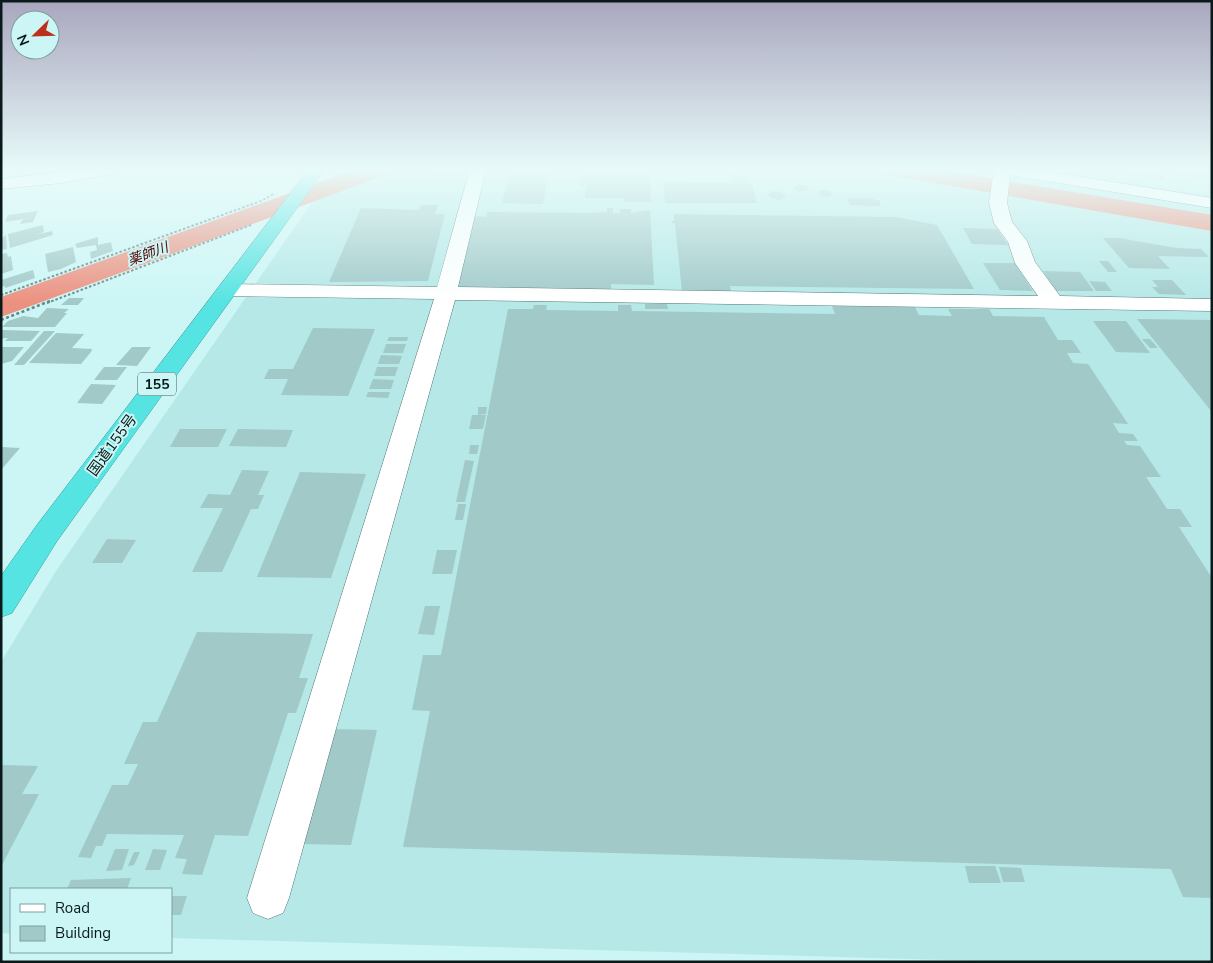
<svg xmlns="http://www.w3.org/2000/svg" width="1213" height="963" font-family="'Nunito Sans','Noto Sans JP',sans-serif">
<rect width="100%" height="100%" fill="#cbf6f5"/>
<path fill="#b5e8e7" d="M335 169H1212V962H1022L171 938V889H11V934L1 933V662L56 571Z"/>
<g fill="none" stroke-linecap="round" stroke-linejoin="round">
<g fill="#ec9180" fill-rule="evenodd">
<path d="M357 169H391L388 174 1 317V297Z"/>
<path d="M881 169H934L1212 215V231L893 176 884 174Z"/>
</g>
</g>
<g fill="#a0c9c8">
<path d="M438 169H467L464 177H435Z"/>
<path d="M511 169H549L543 204 502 203Z"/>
<path d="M588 169H650L651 202H624V198H585L586 186H580L581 175H587Z"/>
<path d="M1118 169H1212V180L1162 172 1164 180 1157 179 1118 173Z"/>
<path d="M732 174 750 177 757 203H665L663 182 733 183Z"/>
<path d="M797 185H806L810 190 799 192 794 188Z"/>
<path d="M821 190H829L833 195 828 197 821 196 817 192Z"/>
<path d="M773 191 782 192 786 198 779 200 770 198 768 194Z"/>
<path d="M847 198H873L874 200H879L881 206 850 205Z"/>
<path d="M420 205H438L435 214H445L428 281 329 282 361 208 419 210Z"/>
<path d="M607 208H613V213H620V209H631V213L650 210 654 285 611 284V290L463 289 455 283 474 216 486 217 487 212 590 213 607 212Z"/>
<path d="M38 211 33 222 20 224 22 220 30 218 5 222 8 215Z"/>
<path d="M674 214 896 217 937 225 974 289 730 286 731 292H682L675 223H672L671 221H674Z"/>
<path d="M43 225 44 232 35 235 52 231 53 235 10 248 8 234Z"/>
<path d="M963 228 997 229 1008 245 972 244Z"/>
<path d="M6 235 7 249 1 250V239Z"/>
<path d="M98 237V245L111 242 113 251 91 259 90 252 97 250 96 245 77 248 75 244Z"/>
<path d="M1103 238H1119L1177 248 1201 249 1209 257 1158 256 1170 269 1129 268Z"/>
<path d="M73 247 76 262 61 269 48 272 45 254Z"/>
<path d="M7 253 8 257 11 256 13 270 1 274V254Z"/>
<path d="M1099 261H1108L1117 272H1108Z"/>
<path d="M983 263H1015L1033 291 1000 290Z"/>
<path d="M33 270 35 278 5 288V286L1 287V280Z"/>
<path d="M1043 271 1080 272 1094 291H1056Z"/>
<path d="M1152 280H1172L1186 295 1159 294 1152 287H1158Z"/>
<path d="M1089 281 1105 282 1112 291H1096Z"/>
<path d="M69 298H84L78 305H61Z"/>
<path d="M645 304H667L668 309H645Z"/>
<path d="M534 305H547L546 310 618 311V305H631L632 311 835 314 832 306 915 307 919 315 952 316 948 309H989L993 316 1044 317 1058 340H1072L1081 353H1067L1073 363 1088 364 1128 424 1113 423 1119 433 1133 434 1138 441H1124L1127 445 1140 446 1161 477H1146L1167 509H1180L1192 527H1179L1212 578V898L1183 897 1171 869 403 847 430 711 412 710 423 655H441L508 309H533Z"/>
<path d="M47 308 69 309 64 313H67L55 327H2L8 321 23 316 38 318Z"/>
<path d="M1137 319 1212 320V412Z"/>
<path d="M1093 321H1126L1150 353 1116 352Z"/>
<path d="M313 328 375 329 348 396 281 395 288 379H264L269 369H293Z"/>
<path d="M1 330 40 331 31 341H5L8 338H4L1 340Z"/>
<path d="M44 331H55L24 365H14Z"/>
<path d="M56 333 84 334 72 348 92 349 91 352 81 364 29 363Z"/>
<path d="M389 337H408L407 341H387Z"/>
<path d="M1142 339H1150L1158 348H1150Z"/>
<path d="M386 344H406L403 353H383Z"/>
<path d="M1 347H24L12 361 1 364Z"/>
<path d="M132 347H151L137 366 116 365Z"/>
<path d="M381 355 402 356 399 364H378Z"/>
<path d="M104 367H127L117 380H94Z"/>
<path d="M377 367H398L395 376H374Z"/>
<path d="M373 379 394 380 391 389H369Z"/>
<path d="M91 384 116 385 102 404 77 403Z"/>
<path d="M368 392H390L388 398 366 397Z"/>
<path d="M478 407H487L486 414 478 415Z"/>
<path d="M472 415H486L483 429H469Z"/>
<path d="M180 429H227L218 447H170Z"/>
<path d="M238 429 293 430 286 447 229 446Z"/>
<path d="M470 445H479L477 454H469Z"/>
<path d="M1 447 20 448 1 470Z"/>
<path d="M465 460 474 461 465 502H456Z"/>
<path d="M242 470 269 471 258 495H264L258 509H251L222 572H192L223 508H200L208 494 230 495Z"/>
<path d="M300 472 366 474 331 578 257 577Z"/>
<path d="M458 504H466L463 520H455Z"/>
<path d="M107 539 136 540 122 563H92Z"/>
<path d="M437 550H457L452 574H432Z"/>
<path d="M425 606H440L434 635 418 634Z"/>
<path d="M197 632 313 634 299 678H308L296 713H288L248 836 215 835 202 875 182 874 187 859 175 858 184 835 107 834 102 846H96L91 858 78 857 112 785H128L138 764H124L143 722H157Z"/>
<path d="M332 729 377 730 351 845 300 844Z"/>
<path d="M1 765 38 766 22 794H39L1 867Z"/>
<path d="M115 849H129L122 870 106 871Z"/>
<path d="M153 849 167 850 160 870H145Z"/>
<path d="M134 852H140L134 865 128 866Z"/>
<path d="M965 866H995L1001 883H969Z"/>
<path d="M999 867 1021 868 1025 882H1003Z"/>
<path d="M131 878 127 889H67L71 880Z"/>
<path d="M171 896H187L181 915H171Z"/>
</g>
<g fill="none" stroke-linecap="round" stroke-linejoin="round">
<defs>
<g id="minor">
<path d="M85 169H119L117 173 111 174 61 183 1 189V179Z"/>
<path d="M470 169H486L458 287 1038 296 1015 263 1008 242 994 223 989 203 994 169H1032L1212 198V208L1010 175 1007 203 1012 222 1027 241 1035 262 1060 296 1212 299V311L455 300 289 898 283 913 268 919 253 913 247 898 434 299 228 296 221 294 218 290 221 286 228 284 437 287Z"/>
</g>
<path id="highway" d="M309 169H325L57 541 12 613 1 617V576L37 525Z"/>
</defs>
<use href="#minor" stroke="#4e7574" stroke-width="1"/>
<use href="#highway" stroke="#3b9d9c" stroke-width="1"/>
<g stroke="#688685" stroke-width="2" stroke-dasharray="2.5 2" stroke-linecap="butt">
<path d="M1 295 261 201 275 193"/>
<path d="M47 303 251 225"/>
</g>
<path stroke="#688685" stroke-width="2.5" stroke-dasharray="3 2.5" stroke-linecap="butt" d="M1 320 50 301"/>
<use href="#minor" fill="#fff" fill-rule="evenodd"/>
<use href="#highway" fill="#55e4e2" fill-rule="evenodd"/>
</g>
<linearGradient id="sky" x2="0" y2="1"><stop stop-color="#a9a6be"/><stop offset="0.56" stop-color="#e8fbfa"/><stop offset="1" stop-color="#e8fbfa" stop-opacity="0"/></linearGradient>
<rect width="1213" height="303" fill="url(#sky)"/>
<g text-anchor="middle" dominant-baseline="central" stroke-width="4" stroke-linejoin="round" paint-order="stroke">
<g font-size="14" font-style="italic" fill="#550100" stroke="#cbf6f5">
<text transform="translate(148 254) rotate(-20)">薬師川</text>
</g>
<rect fill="#cbf6f5" stroke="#445c5c" stroke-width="1" x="138" y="372.5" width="38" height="23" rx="4"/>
<g font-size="14" font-weight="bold" fill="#0a1a1a">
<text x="157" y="384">155</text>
</g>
<g font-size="15" fill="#0a1a1a" stroke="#cbf6f5">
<text transform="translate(112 445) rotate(-54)">国道155号</text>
</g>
</g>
<rect width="1213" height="963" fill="none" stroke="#0a1a1a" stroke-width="5"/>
<rect x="10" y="888" width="162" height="65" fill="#cbf6f5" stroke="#7e9e9d"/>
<rect x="20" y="904" width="25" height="8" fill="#ffffff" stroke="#7e9e9d"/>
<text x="55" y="913" font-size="15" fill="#0a1a1a">Road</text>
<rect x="20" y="926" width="25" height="15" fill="#a0c9c8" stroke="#7e9e9d"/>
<text x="55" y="938" font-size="15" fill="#0a1a1a">Building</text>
<g transform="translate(35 35) rotate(247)"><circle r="24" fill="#cbf6f5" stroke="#7e9e9d"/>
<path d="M0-4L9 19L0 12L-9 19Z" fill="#bc301b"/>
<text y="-8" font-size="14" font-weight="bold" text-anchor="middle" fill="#0a1a1a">N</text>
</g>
</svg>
